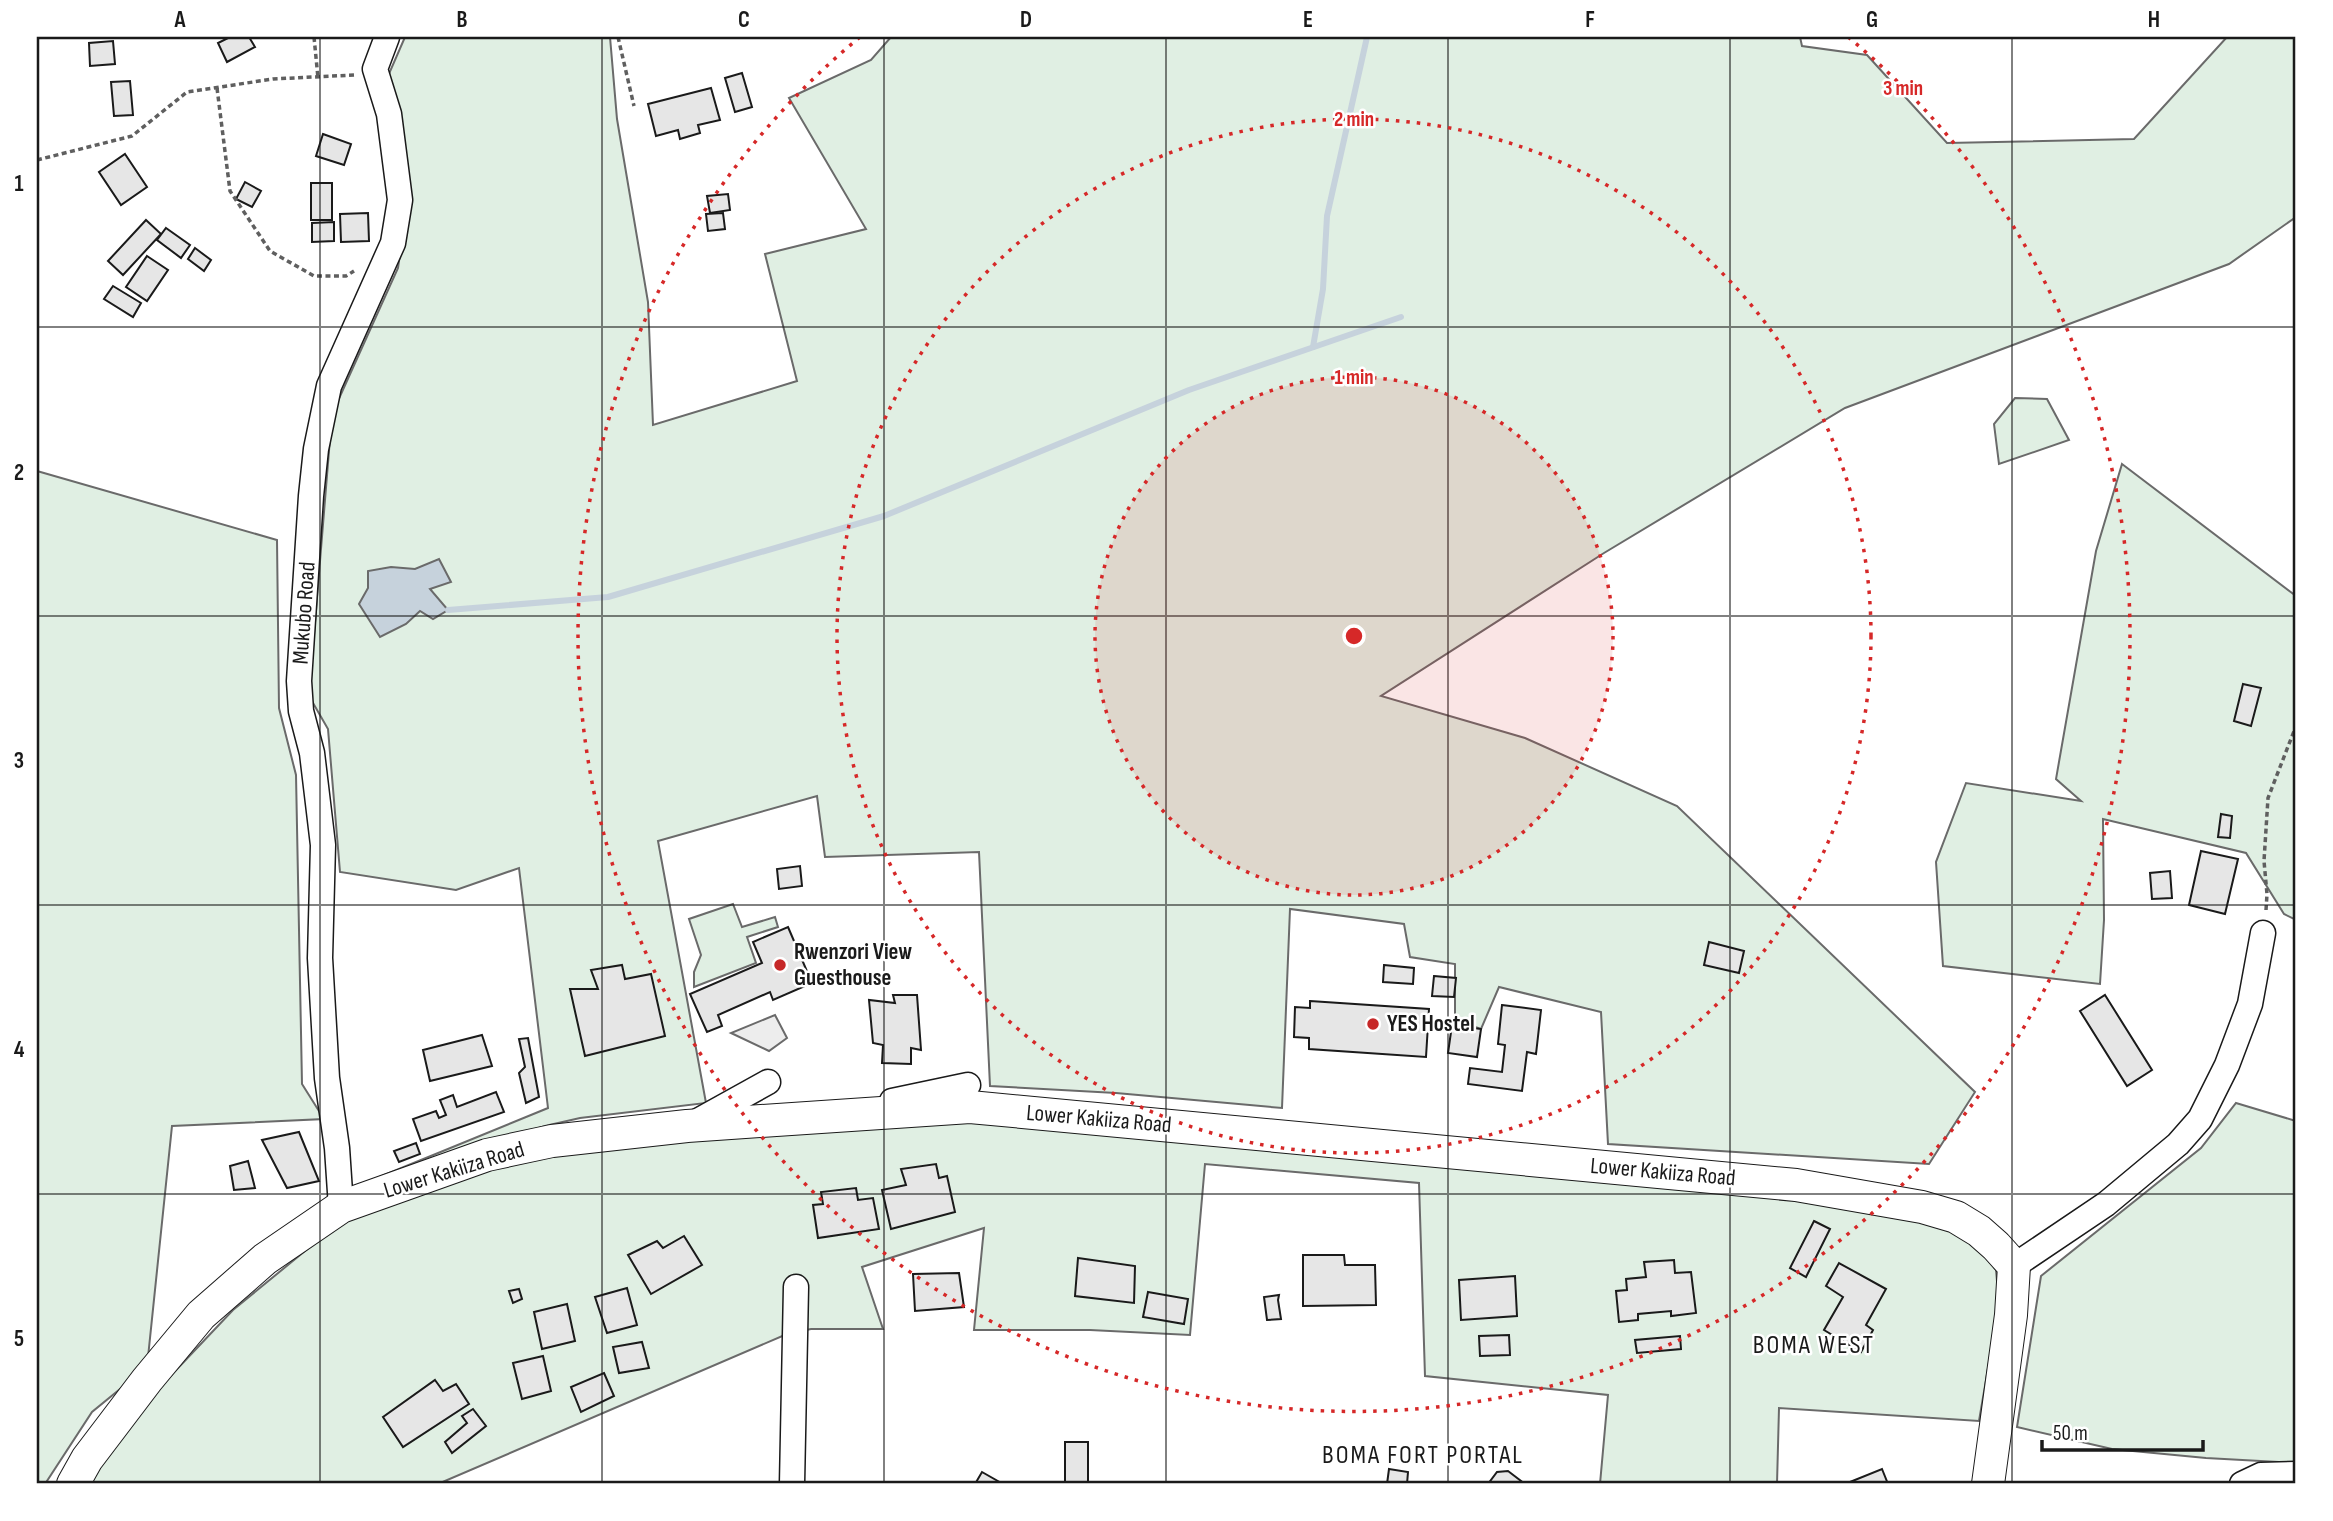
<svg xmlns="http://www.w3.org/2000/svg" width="2333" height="1521" font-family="'Sofia Sans Condensed',sans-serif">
<rect width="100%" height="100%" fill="#fff"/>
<g fill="#e0efe3" stroke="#6a6a6a" stroke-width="2">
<path d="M405 37H610L617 119 648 302 653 425 797 381 765 254 866 229 789 98 871 60 891 37H1800L1802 46 1867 55 1947 143 2134 139 2227 37H2296V217L2229 264 1845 408 1604 553 1381 696 1525 738 1677 806 1975 1092 1929 1164 1608 1144 1601 1012 1499 987 1481 1029 1455 1020V964L1410 957 1404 924 1290 909 1282 1108 1116 1093 990 1086 979 852 825 857 817 796 658 841 706 1103 580 1118 545 1126 372 1180 548 1108 519 868 456 890 340 872 328 729 309 696 332 414 398 268 410 184 388 76Z"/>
<path d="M2015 398 2047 399 2069 440 1999 464 1994 424Z"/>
<path d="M2122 464 2296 596V920L2284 914 2246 853 2103 819 2104 920 2100 984 1943 966 1936 862 1966 783 2081 801 2056 779 2096 551Z"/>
<path d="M37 471 277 540 279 708 296 775 302 1084 324 1119 172 1126 147 1367 92 1412 45 1484H37Z"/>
<path d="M733 904 742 927 775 917 778 927 747 937 756 963 694 987V972L701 955 689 919Z"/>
<path d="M2236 1103 2296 1121V1463L2206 1458 2112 1449 2017 1427 2041 1276 2201 1148Z"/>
<path d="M996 1118 1791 1191 1947 1225 1974 1239 1996 1270 1999 1304 1979 1421 1779 1408 1777 1484H1600L1608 1395 1425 1376 1419 1183 1205 1164 1190 1335 1090 1330H974L984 1228 862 1267 883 1329H811L787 1334 438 1484H87L142 1406 233 1310 344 1219 499 1161 666 1133Z"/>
</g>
<path fill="#ededed" stroke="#6a6a6a" stroke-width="2" d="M775 1015 787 1038 769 1051 731 1033Z"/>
<path fill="#c6d2dc" stroke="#6a6a6a" stroke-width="2" d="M439 559 451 582 430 589 448 610 433 619 420 611 406 624 380 637 359 604 368 588V571L391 567 415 569Z"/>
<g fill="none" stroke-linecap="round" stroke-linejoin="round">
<g stroke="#c6d2dc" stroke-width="6">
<path d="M1313 347 1323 289 1327 216 1367 37"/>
<path d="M448 610 608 597 884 516 1189 390 1401 317"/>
</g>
</g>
<g fill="#e6e6e6" stroke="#1a1a1a" stroke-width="2">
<path d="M230 37H249L255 47 227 62 218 43Z"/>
<path d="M113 41 115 64 90 66 89 43Z"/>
<path d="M742 73 752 107 735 112 725 78Z"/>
<path d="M130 81 133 115 114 116 111 82Z"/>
<path d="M711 88 720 120 698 125 700 133 680 139 678 130 656 136 648 104Z"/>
<path d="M323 134 351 144 344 165 316 156Z"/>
<path d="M125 154 147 187 121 205 99 172Z"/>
<path d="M245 182 261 191 252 207 236 199Z"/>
<rect x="311" y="183" width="21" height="37"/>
<path d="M728 194 730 210 710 213 707 196Z"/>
<path d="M368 213 369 241 341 242 340 214Z"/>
<path d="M723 213 725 229 708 231 706 214Z"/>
<path d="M146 220 161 234 123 275 108 261Z"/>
<path d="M334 222V241L312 242V223Z"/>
<path d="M166 228 190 245 181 258 157 240Z"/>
<path d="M195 248 211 260 204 271 188 259Z"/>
<path d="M147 256 168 270 147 301 126 287Z"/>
<path d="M113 286 141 303 133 317 104 299Z"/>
<path d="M2243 684 2261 688 2251 726 2234 721Z"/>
<path d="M2221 814 2232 816 2230 838 2218 837Z"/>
<path d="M2201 851 2238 859 2225 914 2189 905Z"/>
<path d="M800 866 802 886 779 889 777 869Z"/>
<path d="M2170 871 2172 898 2152 899 2150 873Z"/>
<path d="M788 927 812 983 773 1000 770 992 718 1015 722 1026 707 1032 690 994 762 963 753 942Z"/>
<path d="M1709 942 1744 951 1739 973 1704 965Z"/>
<path d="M622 965 625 979 651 974 665 1036 585 1056 570 989H598L591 970Z"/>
<path d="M1384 965 1414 968 1413 984 1383 982Z"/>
<path d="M1434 976 1456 978 1454 997 1432 996Z"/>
<path d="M893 995H917L921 1050 911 1048V1064L882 1063 883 1045 873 1043 869 1000 895 1003Z"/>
<path d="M2105 995 2152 1070 2127 1086 2080 1011Z"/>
<path d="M1310 1001 1429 1009 1426 1057 1309 1049V1038L1294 1037 1295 1007 1310 1008Z"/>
<path d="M1502 1005 1541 1010 1536 1054 1527 1052 1522 1091 1468 1084 1470 1068 1502 1072 1505 1045 1498 1044Z"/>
<path d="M1452 1025 1481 1029 1477 1057 1448 1053Z"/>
<path d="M482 1035 492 1066 430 1081 423 1050Z"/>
<path d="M528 1038 539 1097 526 1103 519 1073 525 1067 519 1039Z"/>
<path d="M496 1092 504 1112 421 1141 413 1119 436 1111 439 1118 446 1115 440 1100 453 1095 457 1107Z"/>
<path d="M299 1132 319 1181 287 1188 262 1140Z"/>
<path d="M416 1143 420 1154 399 1162 394 1151Z"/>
<path d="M248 1161 255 1188 234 1190 230 1166Z"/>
<path d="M936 1164 939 1178 947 1176 955 1212 891 1229 882 1190 906 1185 901 1169Z"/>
<path d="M856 1188 858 1200 873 1198 879 1229 818 1238 813 1205 823 1204 821 1192Z"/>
<path d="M1814 1221 1830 1229 1806 1277 1790 1268Z"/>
<path d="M684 1236 702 1265 651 1294 628 1255 657 1241 663 1248Z"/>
<path d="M1303 1255H1344L1345 1265H1375L1376 1305 1303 1306Z"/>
<path d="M1078 1258 1135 1266 1134 1303 1075 1296Z"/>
<path d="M1674 1260 1675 1273 1691 1272 1696 1313 1671 1316V1311L1638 1314V1320L1619 1322 1616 1291 1627 1290 1626 1279 1646 1277 1644 1262Z"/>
<path d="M1839 1263 1886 1289 1866 1325 1873 1330 1861 1352 1824 1330 1843 1297 1826 1286Z"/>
<path d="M959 1273 964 1307 915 1311 913 1274Z"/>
<path d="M1515 1276 1517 1316 1461 1320 1459 1280Z"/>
<path d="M627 1288 637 1325 607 1333 595 1297Z"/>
<path d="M519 1289 522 1299 513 1303 509 1291Z"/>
<path d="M1148 1292 1188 1299 1184 1324 1143 1317Z"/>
<path d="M1279 1295 1278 1300 1281 1319 1267 1320 1264 1297Z"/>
<path d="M567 1304 575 1341 542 1349 534 1312Z"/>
<path d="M1509 1335 1510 1355 1480 1356 1479 1336Z"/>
<path d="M1680 1336 1681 1349 1637 1353 1635 1340Z"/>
<path d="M642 1342 649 1368 619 1373 613 1347Z"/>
<path d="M543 1356 551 1391 522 1399 513 1363Z"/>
<path d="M604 1373 614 1396 581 1412 571 1387Z"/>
<path d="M435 1380 443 1391 456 1384 469 1404 403 1447 383 1417Z"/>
<path d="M473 1409 486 1426 452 1453 445 1442 467 1423 462 1416Z"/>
<rect x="1065" y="1442" width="23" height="42"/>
<path d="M1389 1469 1408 1472 1407 1484H1387Z"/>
<path d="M1882 1469 1888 1484H1845Z"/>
<path d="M1508 1471 1525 1484H1488L1497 1472Z"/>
<path d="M982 1472 1003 1484H975Z"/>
</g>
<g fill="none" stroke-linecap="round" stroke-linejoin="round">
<defs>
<g id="minor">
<path d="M892 1101 968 1085"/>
<path d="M694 1123 768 1082"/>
<path d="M341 1207 337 1148 327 1078 320 958 323 845 312 753 301 711 299 681 311 496 316 449 329 386 393 243 400 200 389 114 375 69 387 37"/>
<path d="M2014 1266 2106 1204 2178 1144 2200 1119 2227 1065 2250 1004 2263 933"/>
<path d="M792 1484 796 1287"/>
<path d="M2242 1484 2261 1475 2296 1474"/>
</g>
<path id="major" d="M73 1484 87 1459 147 1380 201 1315 265 1259 341 1207 487 1155 552 1141 687 1126 970 1107 1796 1185 1922 1207 1956 1217 1979 1231 1996 1246 2014 1266 2011 1315 1988 1484"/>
</defs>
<use href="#minor" stroke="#1a1a1a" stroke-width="27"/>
<use href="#major" stroke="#1a1a1a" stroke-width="34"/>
<g stroke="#5f5f5f" stroke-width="3.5" stroke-dasharray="5 3.5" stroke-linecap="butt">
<path d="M314 37 318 78"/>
<path d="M618 37 634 106"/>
<path d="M217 88 230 191 270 251 314 276H346L354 271"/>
<path d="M37 160 132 136 187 92 273 79 354 75"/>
<path d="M2266 910 2267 894 2264 861 2268 798 2296 726"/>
</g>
<use href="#minor" stroke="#fff" stroke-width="24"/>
<use href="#major" stroke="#fff" stroke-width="32"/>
</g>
<path fill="none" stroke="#1a1a1a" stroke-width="2" stroke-opacity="0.55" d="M320 37V1484M602 37V1484M884 37V1484M1166 37V1484M1448 37V1484M1730 37V1484M2012 37V1484M37 327H2296M37 616H2296M37 905H2296M37 1194H2296"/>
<circle cx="1354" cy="636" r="259" fill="#d62828" fill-opacity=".12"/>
<g fill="none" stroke="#d62828" stroke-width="3.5" stroke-dasharray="3.5 7">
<circle cx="1354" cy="636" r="259"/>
<circle cx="1354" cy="636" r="517"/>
<path d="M1848 37A776 776 0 1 1 860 37"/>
</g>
<g fill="#c62828" stroke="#fff" stroke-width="2.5">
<circle cx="780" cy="965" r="7"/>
<circle cx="1373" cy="1024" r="7"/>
</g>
<g text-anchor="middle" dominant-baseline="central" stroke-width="5" stroke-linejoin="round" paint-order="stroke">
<g font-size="23" fill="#1a1a1a" stroke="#fff">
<text transform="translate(304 613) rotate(-86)">Mukubo Road</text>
<text transform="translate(1099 1119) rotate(5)">Lower Kakiiza Road</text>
<text transform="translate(454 1170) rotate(-17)">Lower Kakiiza Road</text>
<text transform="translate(1663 1172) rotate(5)">Lower Kakiiza Road</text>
</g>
<g font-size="23" font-weight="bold" fill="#1a1a1a" stroke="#fff" text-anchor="start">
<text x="794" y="952">Rwenzori View<tspan x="794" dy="26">Guesthouse</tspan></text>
<text x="1387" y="1024">YES Hostel</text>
</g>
<g font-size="26" letter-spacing="2" fill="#1a1a1a" stroke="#fff">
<text x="1814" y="1345">BOMA WEST</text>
<text x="1423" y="1455">BOMA FORT PORTAL</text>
</g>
</g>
<circle cx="1354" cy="636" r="10" fill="#d62828" stroke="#fff" stroke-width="3.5"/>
<g font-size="21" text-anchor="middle" font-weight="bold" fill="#d62828" stroke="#fff" stroke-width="5" stroke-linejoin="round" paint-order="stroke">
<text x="1903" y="95">3 min</text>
<text x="1354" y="126">2 min</text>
<text x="1354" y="384">1 min</text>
</g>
<rect width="2333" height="1521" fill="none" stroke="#ffffff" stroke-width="77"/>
<path d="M2042 1440v10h161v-10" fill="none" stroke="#1a1a1a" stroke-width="3.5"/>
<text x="2053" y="1440" font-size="21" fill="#1a1a1a" stroke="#ffffff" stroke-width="5" paint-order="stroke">50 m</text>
<rect x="38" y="38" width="2256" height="1444" fill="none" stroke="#1a1a1a" stroke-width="2.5"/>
<g font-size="23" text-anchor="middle" font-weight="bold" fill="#1a1a1a">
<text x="180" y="27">A</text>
<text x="462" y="27">B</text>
<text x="744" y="27">C</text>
<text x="1026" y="27">D</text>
<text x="1308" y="27">E</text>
<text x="1590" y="27">F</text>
<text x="1872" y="27">G</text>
<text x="2154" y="27">H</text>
<text x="19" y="191">1</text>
<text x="19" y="480">2</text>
<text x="19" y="768">3</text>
<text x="19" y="1057">4</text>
<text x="19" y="1346">5</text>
</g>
</svg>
